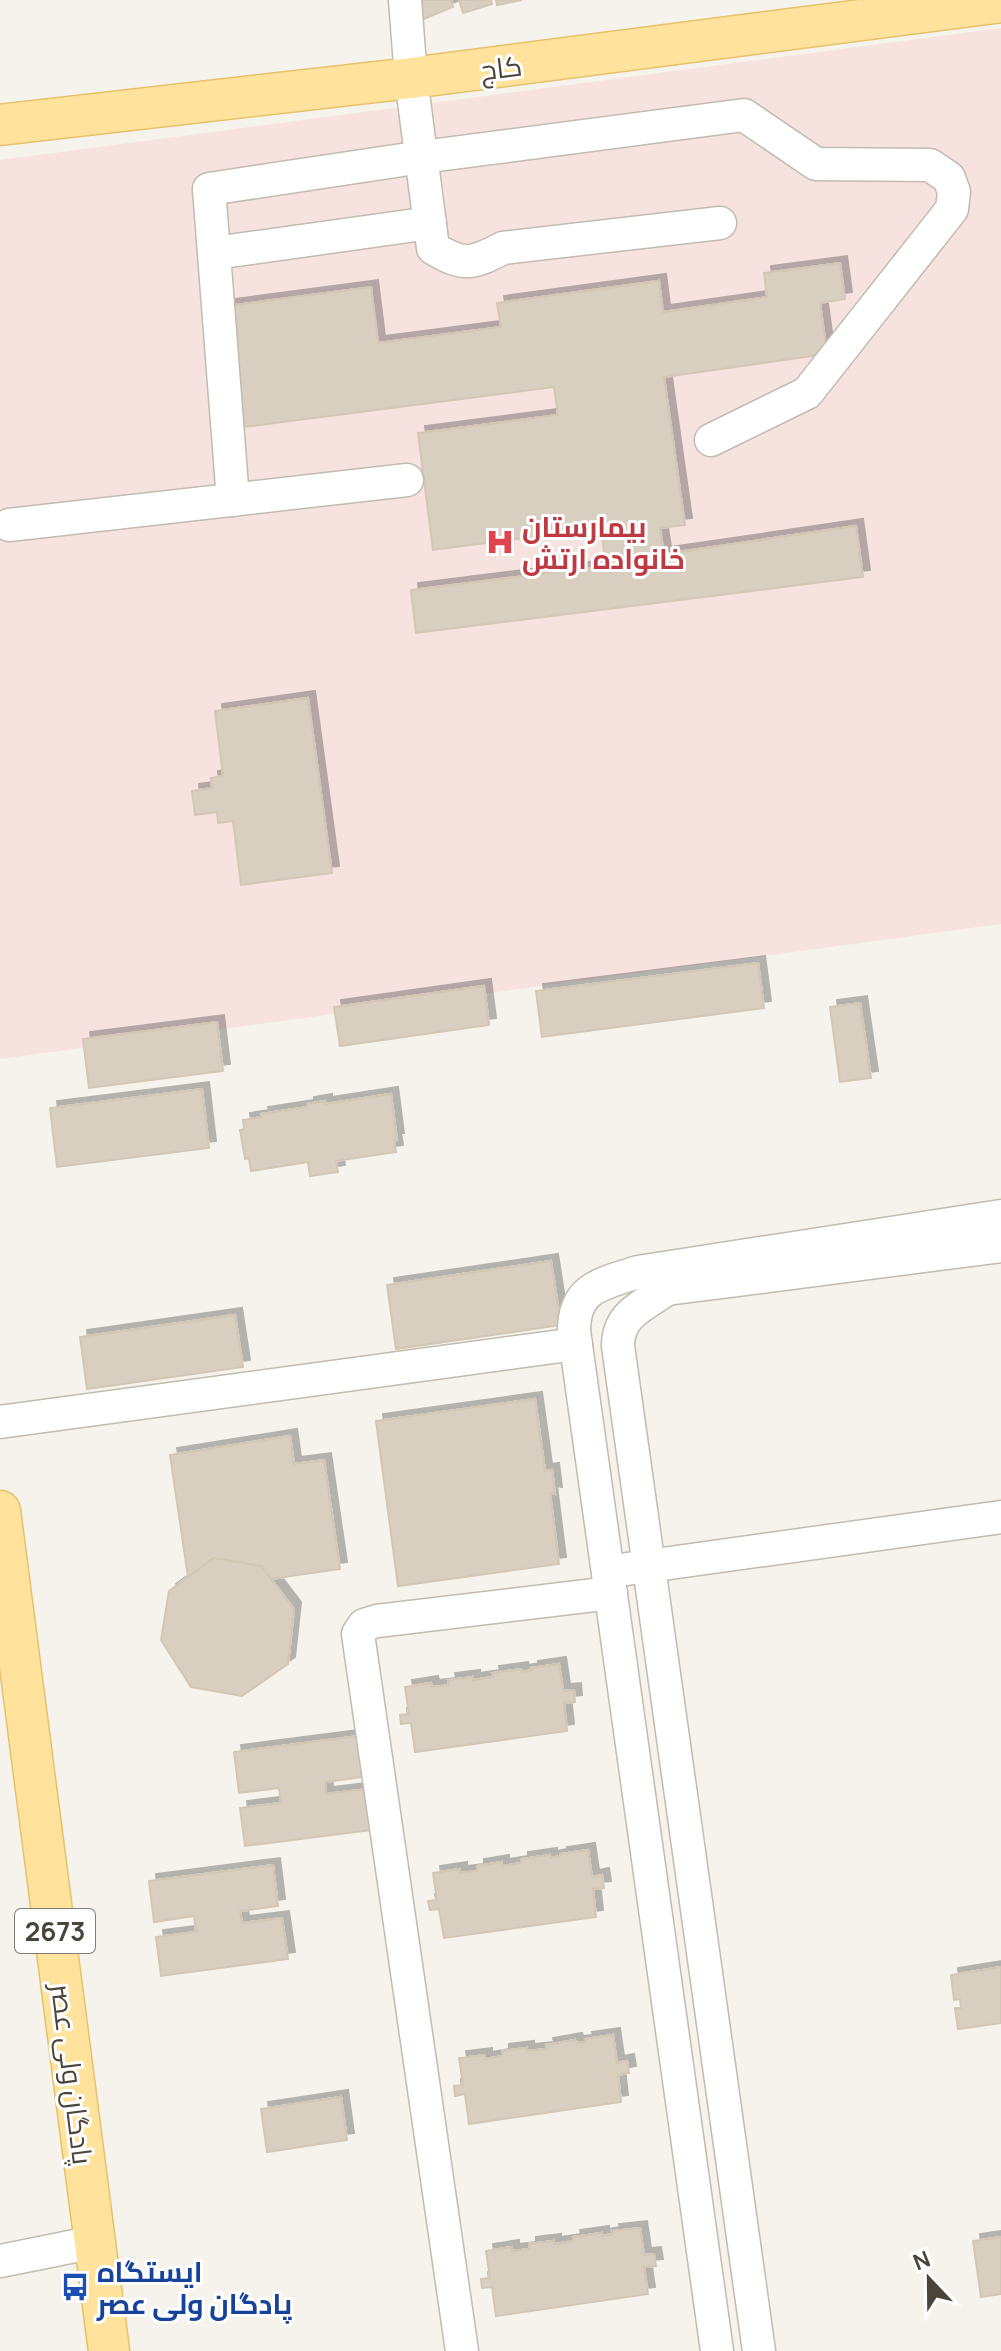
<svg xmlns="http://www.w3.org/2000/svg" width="1001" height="2351" font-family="Manrope,Cairo,sans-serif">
<defs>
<filter id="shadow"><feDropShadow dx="7" dy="-7" stdDeviation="0" flood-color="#0004"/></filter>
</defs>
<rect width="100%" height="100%" fill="#f6f3ec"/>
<path fill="#f6e3e0" d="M1001 28V924L0 1059V160Z"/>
<g fill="#d8cfc1" stroke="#d3c7b4" stroke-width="2" filter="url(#shadow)">
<path d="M419 0H451L453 7 424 19Z"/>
<path d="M459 0H491L492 4 463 13Z"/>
<path d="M496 0H522L497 5Z"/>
<path d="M840 263 845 299 820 303 827 354 664 377 685 525 660 528 664 554 856 526 863 577 416 633 411 590 606 566 601 528 433 550 418 433 558 415 554 387 244 427 228 306 371 287 378 343 501 327 497 303 659 281 663 312 767 297 764 273Z"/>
<path d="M308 698 332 873 241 885 233 821 218 823 217 812 195 815 192 791 212 788 211 778 223 776 215 711Z"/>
<path d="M758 963 764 1008 542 1037 536 991Z"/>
<path d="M484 986 489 1025 340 1046 334 1007Z"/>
<path d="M860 1003 871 1078 840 1082 830 1007Z"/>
<path d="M217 1022 223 1071 89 1088 83 1039Z"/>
<path d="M202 1089 209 1148 57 1167 50 1108Z"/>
<path d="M391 1094 397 1140H394L396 1152 336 1161 338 1172 310 1176 308 1162 251 1171 249 1158 245 1159 240 1130 244 1129 243 1120 262 1117 261 1114 307 1107V1104L325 1101V1104Z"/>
<path d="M551 1261 561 1325 396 1349 387 1285Z"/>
<path d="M235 1315 243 1367 87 1389 80 1337Z"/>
<path d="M535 1399 545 1471 552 1470 555 1494 550 1493 559 1564 398 1586 376 1421Z"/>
<path d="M290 1436 294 1464 324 1460 340 1569 271 1579 261 1566 214 1558 188 1577 170 1455Z"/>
<path d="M214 1558 261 1566 294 1609 288 1664 242 1696 191 1687 161 1640 169 1591Z"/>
<path d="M559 1664 563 1691 574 1690 575 1702 564 1703 567 1731 415 1752 411 1723 401 1724 400 1715 409 1714 405 1687 431 1683 432 1687 449 1685 448 1680 473 1677V1680L493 1677 492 1673 521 1669 522 1672 532 1670 531 1668Z"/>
<path d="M358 1736 363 1777 325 1782 326 1794 367 1789 372 1830 245 1846 240 1808 281 1803 279 1788 239 1793 234 1752Z"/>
<path d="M588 1850 592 1877 602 1875 604 1888 593 1889 596 1917 444 1938 439 1909 430 1910 428 1901 437 1900 433 1873 460 1869V1873L477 1871V1866L502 1862V1866L521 1863V1859L550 1855V1858L560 1856V1854Z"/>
<path d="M273 1865 278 1906 240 1911 242 1923 282 1918 288 1959 161 1976 156 1937 196 1932 194 1916 154 1922 149 1881Z"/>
<path d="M1001 1967V2023L958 2029 955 2008H961L960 1999 954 2000 951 1975Z"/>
<path d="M613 2035 617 2063 627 2061 629 2073 618 2075 621 2102 469 2124 465 2094 455 2096 454 2086 463 2085 459 2058 485 2055V2059L502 2056V2051L527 2048V2051L547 2049 546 2045 575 2040 576 2043 586 2042 585 2039Z"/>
<path d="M341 2097 347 2140 267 2152 261 2109Z"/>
<path d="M640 2228 644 2255 654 2254 656 2266 644 2267 648 2294 496 2316 492 2287 482 2288 481 2279 490 2278 486 2251 512 2247V2251L529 2249V2244L554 2241V2244L574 2241 573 2237 602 2233V2236L613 2234 612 2231Z"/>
<path d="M1001 2237V2294L981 2297 973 2241Z"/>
</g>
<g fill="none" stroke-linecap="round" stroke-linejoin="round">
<defs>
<g id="minor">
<path d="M405 0 411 78 433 248C464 267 472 264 503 248L720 223"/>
<path d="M215 253 430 223"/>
<path d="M233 500 209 189 422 157 744 115 816 164 930 165 949 178 954 192 952 209 807 393 711 440"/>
<path d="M9 525 407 480"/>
<path d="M0 1422 576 1344"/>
<path d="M627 1569 1001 1517"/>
<path d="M0 2261 95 2242"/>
<path d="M462 2351 358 1634 364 1625 377 1621 611 1593"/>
<path d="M717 2351 574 1331C574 1287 602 1284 638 1272L1001 1216"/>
<path d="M759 2351 618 1346C618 1314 643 1306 667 1289L1001 1246"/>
</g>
<g id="major">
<path d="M0 125 411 78 1001 2"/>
<path d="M0 1511 109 2351"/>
</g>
</defs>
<use href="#minor" stroke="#c2bbae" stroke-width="35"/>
<use href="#major" stroke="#e6c16a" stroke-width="43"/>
<use href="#minor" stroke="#fff" stroke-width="32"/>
<use href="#major" stroke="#ffe39c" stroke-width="40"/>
</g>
<defs>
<symbol id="hospital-bare" viewBox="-9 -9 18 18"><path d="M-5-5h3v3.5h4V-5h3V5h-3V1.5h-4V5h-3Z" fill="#e0444e" stroke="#fff" stroke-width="2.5" paint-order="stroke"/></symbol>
<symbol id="bus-bare" viewBox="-9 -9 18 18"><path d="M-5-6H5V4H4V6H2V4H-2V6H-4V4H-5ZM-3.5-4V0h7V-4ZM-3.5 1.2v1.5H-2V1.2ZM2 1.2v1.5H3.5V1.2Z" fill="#1a4fb4" stroke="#fff" stroke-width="2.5" paint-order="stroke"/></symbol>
</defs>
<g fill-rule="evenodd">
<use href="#hospital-bare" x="480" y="522" width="40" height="40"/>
<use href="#bus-bare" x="55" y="2267" width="40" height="40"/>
</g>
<g text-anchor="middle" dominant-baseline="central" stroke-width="6" stroke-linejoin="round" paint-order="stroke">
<rect fill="#fff" stroke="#817c74" stroke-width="2" x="15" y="1909" width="80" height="44" rx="6"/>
<g font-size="26" font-weight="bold" fill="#4b4439">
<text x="55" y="1931">2673</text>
</g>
<g font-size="28" fill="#4b4439" stroke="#fff">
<text transform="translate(501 67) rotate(-7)">کاج</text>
<text transform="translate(73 2074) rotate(83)">پادگان ولی عصر</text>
</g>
<g font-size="28" font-weight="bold" fill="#be3a42" stroke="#fff" text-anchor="start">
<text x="522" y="526">بیمارستان<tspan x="522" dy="32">خانواده ارتش</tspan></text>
</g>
<g font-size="28" font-weight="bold" fill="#164399" stroke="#fff" text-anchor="start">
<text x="97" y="2271">ایستگاه<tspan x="97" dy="32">پادگان ولی عصر</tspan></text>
</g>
</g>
<g transform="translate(929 2279) rotate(338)" stroke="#ffffff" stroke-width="6" paint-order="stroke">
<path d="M0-6L14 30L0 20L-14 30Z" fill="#4b4439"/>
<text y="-12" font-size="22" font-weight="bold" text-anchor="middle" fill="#4b4439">N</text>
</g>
</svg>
